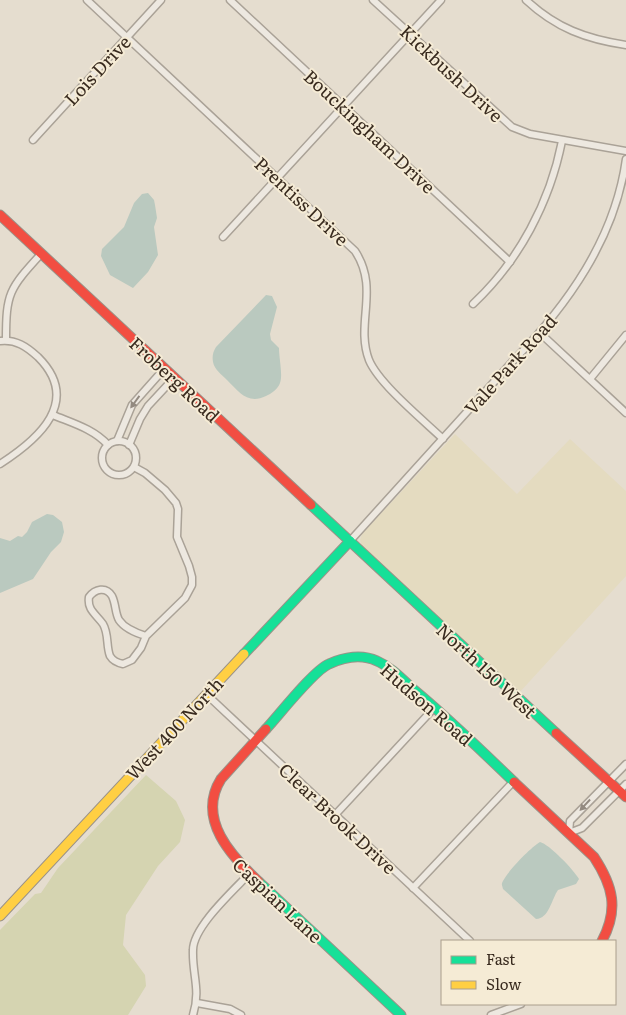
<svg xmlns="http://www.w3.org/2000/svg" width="626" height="1015" font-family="Literata,serif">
<rect width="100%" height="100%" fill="#e5ddcf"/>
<path fill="#e4dbc0" d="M455 434 517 494 570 439 626 491V576L519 693 362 546 360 540 362 534Z"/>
<path fill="#d5d4b1" d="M146 775 176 801 185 820 180 842 158 866 126 915 123 945 145 975 146 986 128 1015H0V930L35 894 41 893 58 868Z"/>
<g fill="#bac9bf">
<path d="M148 193 154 200 155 205 157 218 154 227 158 255 148 272 133 288 110 275 101 256 102 249 124 227 134 203 142 194Z"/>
<path d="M266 295 272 296 277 307 270 334 271 340 279 348C279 358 283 375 280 383 278 389 271 394 266 396 248 405 239 392 227 380 222 375 214 369 213 362 212 356 213 352 216 347Z"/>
<path d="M47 514 53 515 62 522 64 532 61 542 51 552 33 579 0 593V538L10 541 18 536 22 537 27 532 32 522Z"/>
<path d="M540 842C549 844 574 870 579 879L576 884 558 890C552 898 549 919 536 919L503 889C502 884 501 885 503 881 508 871 530 848 540 842Z"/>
</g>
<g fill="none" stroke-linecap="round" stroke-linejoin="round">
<defs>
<g id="street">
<path d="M87 0 355 251C380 289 355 323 369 360 379 384 423 420 443 439"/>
<path d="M230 0 510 262"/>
<path d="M373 0 512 127 530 134 626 151"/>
<path d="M526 0C556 28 586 39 626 45"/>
<path d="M33 140 161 0"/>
<path d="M223 237 441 0"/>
<path d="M473 304C519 261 550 202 562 141"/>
<path d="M540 333 626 413"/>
<path d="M6 340C6 293 9 289 41 254"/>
<path d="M0 341C16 339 27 347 38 357 82 401 39 439 0 464"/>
<path d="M590 379 626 335"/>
<path d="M53 415C72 423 94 429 108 445"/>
<path d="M117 441 132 405 164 369"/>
<circle cx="119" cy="458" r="17"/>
<path d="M129 445 140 419 148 406 174 378"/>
<path d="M134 467 145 473 165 490 176 503 178 509 177 537 189 566 192 577V585L185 598 146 636 141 648 132 660 123 664C118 663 113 661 110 656 106 646 109 634 103 624 96 614 87 610 89 597 95 589 106 586 112 596 116 604 115 613 119 620 125 629 136 633 146 636"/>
<path d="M350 541 512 362C567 306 615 239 626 159"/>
<path d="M206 694 470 941"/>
<path d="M626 764 570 821 569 833 582 828 626 784"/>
<path d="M335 815 435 707"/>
<path d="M413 888 513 782"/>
<path d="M197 1003 230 1009 241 1015"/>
<path d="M193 1015C201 989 192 975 193 950 193 927 233 891 249 874"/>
<path d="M491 1015 521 1004"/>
</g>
<g id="fast">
<path d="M311 505 556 733"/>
<path d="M244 654 350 541"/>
<path d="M266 729C279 715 314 670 329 664 344 657 362 654 377 661 391 667 402 679 413 689 448 718 481 750 514 782"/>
<path d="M259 882 401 1015"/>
</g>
<path id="slow" d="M0 916 244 654"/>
<g id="jam">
<path d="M0 215 311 505"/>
<path d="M556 733 626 797"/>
<path d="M514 782 594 857C613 886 619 909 602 941"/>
<path d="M259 882C232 857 196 819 221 779L266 729"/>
</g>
</defs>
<use href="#street" stroke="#aaa297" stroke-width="9"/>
<use href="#fast" stroke="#9a9288" stroke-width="11"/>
<use href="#slow" stroke="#9a9288" stroke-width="11"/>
<use href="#jam" stroke="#9a9288" stroke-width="11"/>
<use href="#street" stroke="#ede8e0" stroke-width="6"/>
<use href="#fast" stroke="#16e098" stroke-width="9"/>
<use href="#slow" stroke="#ffcf43" stroke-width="9"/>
<use href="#jam" stroke="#f24e42" stroke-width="9"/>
</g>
<defs><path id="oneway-solid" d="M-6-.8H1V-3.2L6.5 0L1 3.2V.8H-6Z" transform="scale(1.25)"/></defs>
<g fill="#938a80">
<use href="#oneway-solid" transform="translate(135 402) rotate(126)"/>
<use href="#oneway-solid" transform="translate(585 805) rotate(133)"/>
</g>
<g text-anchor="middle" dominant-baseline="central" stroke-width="4" stroke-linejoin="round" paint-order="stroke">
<g font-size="18" fill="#392b1f" stroke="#f5ebd5">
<text transform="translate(97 70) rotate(-47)">Lois Drive</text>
<text transform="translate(452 73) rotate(43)">Kickbush Drive</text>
<text transform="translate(370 131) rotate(43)">Bouckingham Drive</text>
<text transform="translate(302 201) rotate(43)">Prentiss Drive</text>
<text transform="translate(510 364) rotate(-48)">Vale Park Road</text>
<text transform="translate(175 379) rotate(43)">Froberg Road</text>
<text transform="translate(487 670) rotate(43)">North 150 West</text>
<text transform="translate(427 704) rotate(41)">Hudson Road</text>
<text transform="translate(174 728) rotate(-47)">West 400 North</text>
<text transform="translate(338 818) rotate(43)">Clear Brook Drive</text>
<text transform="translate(278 900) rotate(43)">Caspian Lane</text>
</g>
</g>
<rect x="441" y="940" width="175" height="65" fill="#f5ebd5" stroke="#aa9e8c"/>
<rect x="451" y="956" width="25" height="8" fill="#16e098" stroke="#aa9e8c"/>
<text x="486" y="965" font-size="15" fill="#392b1f">Fast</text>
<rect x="451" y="981" width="25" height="8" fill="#ffcf43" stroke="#aa9e8c"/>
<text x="486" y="990" font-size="15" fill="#392b1f">Slow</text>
</svg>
